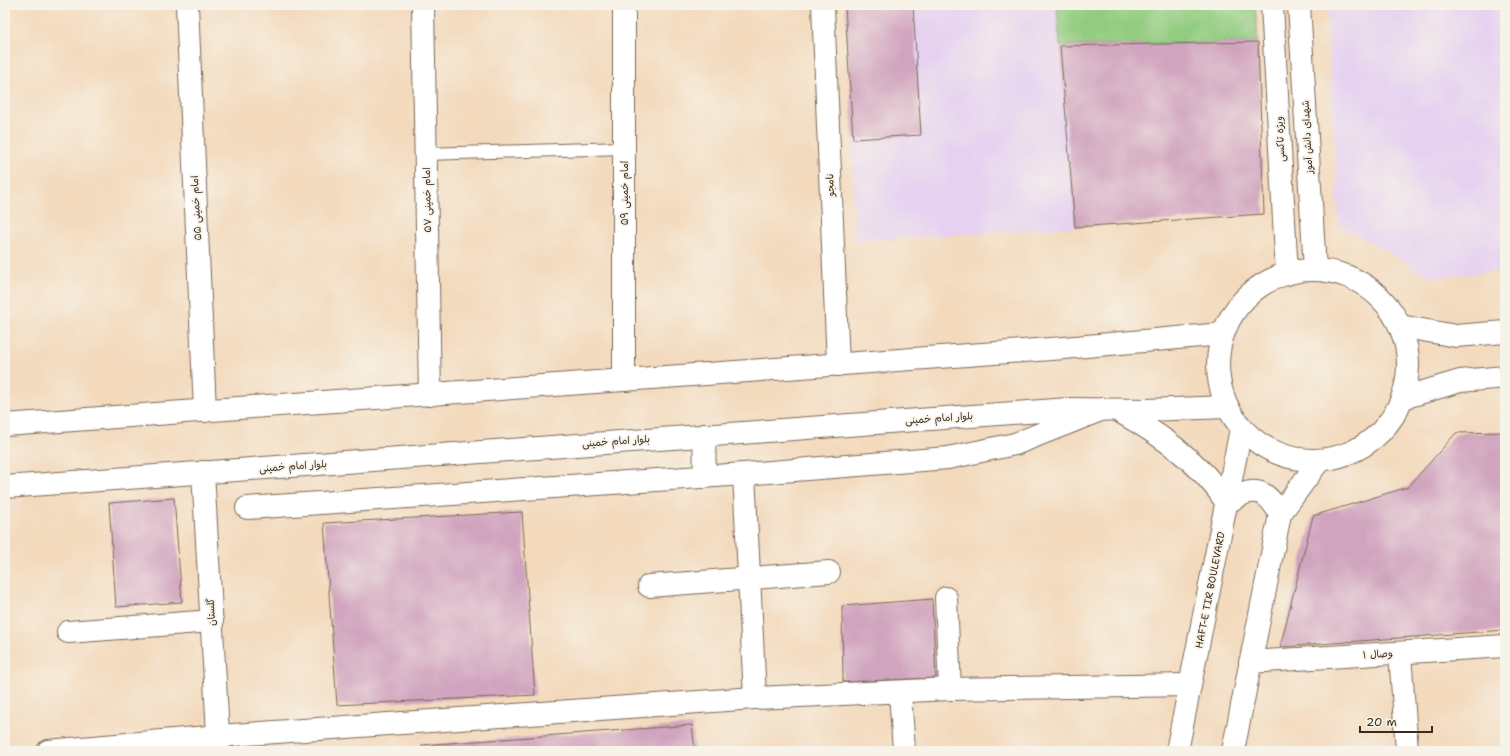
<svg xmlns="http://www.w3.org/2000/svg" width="1510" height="756" font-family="'Shantell Sans','Playpen Sans Arabic',sans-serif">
<rect width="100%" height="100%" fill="#f7f3e8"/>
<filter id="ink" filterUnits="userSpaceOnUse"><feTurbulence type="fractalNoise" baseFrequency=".025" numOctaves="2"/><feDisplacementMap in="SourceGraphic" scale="8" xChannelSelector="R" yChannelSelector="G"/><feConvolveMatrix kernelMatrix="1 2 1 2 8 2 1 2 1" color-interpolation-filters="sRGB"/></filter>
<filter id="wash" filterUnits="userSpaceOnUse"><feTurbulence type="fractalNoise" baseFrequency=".012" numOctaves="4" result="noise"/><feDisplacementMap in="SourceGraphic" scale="16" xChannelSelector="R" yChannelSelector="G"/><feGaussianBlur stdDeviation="0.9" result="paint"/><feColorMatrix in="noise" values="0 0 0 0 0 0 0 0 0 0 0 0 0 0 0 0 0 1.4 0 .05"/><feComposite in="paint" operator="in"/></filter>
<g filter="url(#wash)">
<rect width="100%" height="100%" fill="#f3dabd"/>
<g fill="#e6d2f0">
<path d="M913 5H1057L1075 227 854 241 853 139Z"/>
<path d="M1326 5H1505V270L1431 278 1389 252 1339 226Z"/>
</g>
<path fill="#92cc80" stroke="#667b4f" d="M1057 5H1255L1258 42 1060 46Z"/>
<g id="blocks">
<g fill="#d0a3be">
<path d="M867 5H913L921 135 853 139 845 6Z"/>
<path d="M1258 42 1264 214 1075 227 1060 46Z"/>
<path d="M1505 432V630L1280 647 1313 516 1408 487 1456 433Z"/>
<path d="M174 498 182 602 116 607 109 503Z"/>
<path d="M522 512 535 695 337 705 324 523Z"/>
<path d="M932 599 936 678 843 682 842 606Z"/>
<path d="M692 725 695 751H423L422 745Z"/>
</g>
</g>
</g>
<g filter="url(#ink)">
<use href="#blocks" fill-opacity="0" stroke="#7b6856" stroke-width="1"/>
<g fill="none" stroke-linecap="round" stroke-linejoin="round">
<defs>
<path id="lane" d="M426 154 624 148"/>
<g id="street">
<path d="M187 5 205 411"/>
<path d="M423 5 430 395"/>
<path d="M823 5 838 365"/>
<path d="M624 380V5"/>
<path d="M704 435 705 477"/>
<path d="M744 474 755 698"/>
<path d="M247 508 744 474 948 458 1015 444 1103 409"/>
<path d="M649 586 829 572"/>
<path d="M946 598 950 689"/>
<path d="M68 632 212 621"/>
<path d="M1400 653 1407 751"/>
<path d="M1250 662 1505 646"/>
<path d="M900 692 904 751"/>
<path d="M48 751 219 736 755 698 950 689 1190 685"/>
</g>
<g id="secondary">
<path d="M1272 5 1287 274"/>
<path d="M1299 5 1315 270"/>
<path d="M1400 326 1456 336 1505 332"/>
<path d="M1403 398 1460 381 1505 377"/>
<path d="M203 472 219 751"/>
</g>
<g id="primary">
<circle cx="1313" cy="365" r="95"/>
<path d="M1117 410C1159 434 1200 461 1227 503 1252 486 1265 487 1280 514"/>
<path d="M5 425 1064 348 1223 334"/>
<path d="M5 487 1068 409 1147 410 1227 407"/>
<path d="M1177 751 1241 429"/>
<path d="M1233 751 1280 514 1319 461"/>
</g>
</defs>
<use href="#lane" stroke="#7b6856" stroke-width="14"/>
<use href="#street" stroke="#7b6856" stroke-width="24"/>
<use href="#secondary" stroke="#7b6856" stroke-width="24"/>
<use href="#primary" stroke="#7b6856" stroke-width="24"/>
<use href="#lane" stroke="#fff" stroke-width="12"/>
<use href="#street" stroke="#fff" stroke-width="22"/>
<use href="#secondary" stroke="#fff" stroke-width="22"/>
<use href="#primary" stroke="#fff" stroke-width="22"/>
</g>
</g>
<g text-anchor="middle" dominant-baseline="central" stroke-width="3.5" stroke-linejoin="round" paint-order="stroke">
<g font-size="10" fill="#3b2a1e" stroke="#f7f3e8">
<text transform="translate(1307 137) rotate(-93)">شهدای دانش آموز</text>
<text transform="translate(1280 139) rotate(-93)">ویژه تاکسی</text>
<text transform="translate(830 185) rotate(-92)">نامجو</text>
<text transform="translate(624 193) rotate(-90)">امام خمينی ۵۹</text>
<text transform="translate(427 200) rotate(-91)">امام خمينی ۵۷</text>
<text transform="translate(196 208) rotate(-93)">امام خمينی ۵۵</text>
<text transform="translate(939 418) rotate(-4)">بلوار امام خمينی</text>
<text transform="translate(616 441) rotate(-4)">بلوار امام خمينی</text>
<text transform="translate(293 466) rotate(-4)">بلوار امام خمينی</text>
<text transform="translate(1210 590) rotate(-79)">HAFT-E TIR BOULEVARD</text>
<text transform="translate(211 612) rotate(-93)">گلستان</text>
<text transform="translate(1378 654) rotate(-4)">وصال ۱</text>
</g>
</g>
<rect width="1510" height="756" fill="none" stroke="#f7f3e8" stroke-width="20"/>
<path d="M1360 726v6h72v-6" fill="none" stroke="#3b2a1e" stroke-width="2"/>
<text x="1366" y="726" font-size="12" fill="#3b2a1e" stroke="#f7f3e8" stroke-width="3" paint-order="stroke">20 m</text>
</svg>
